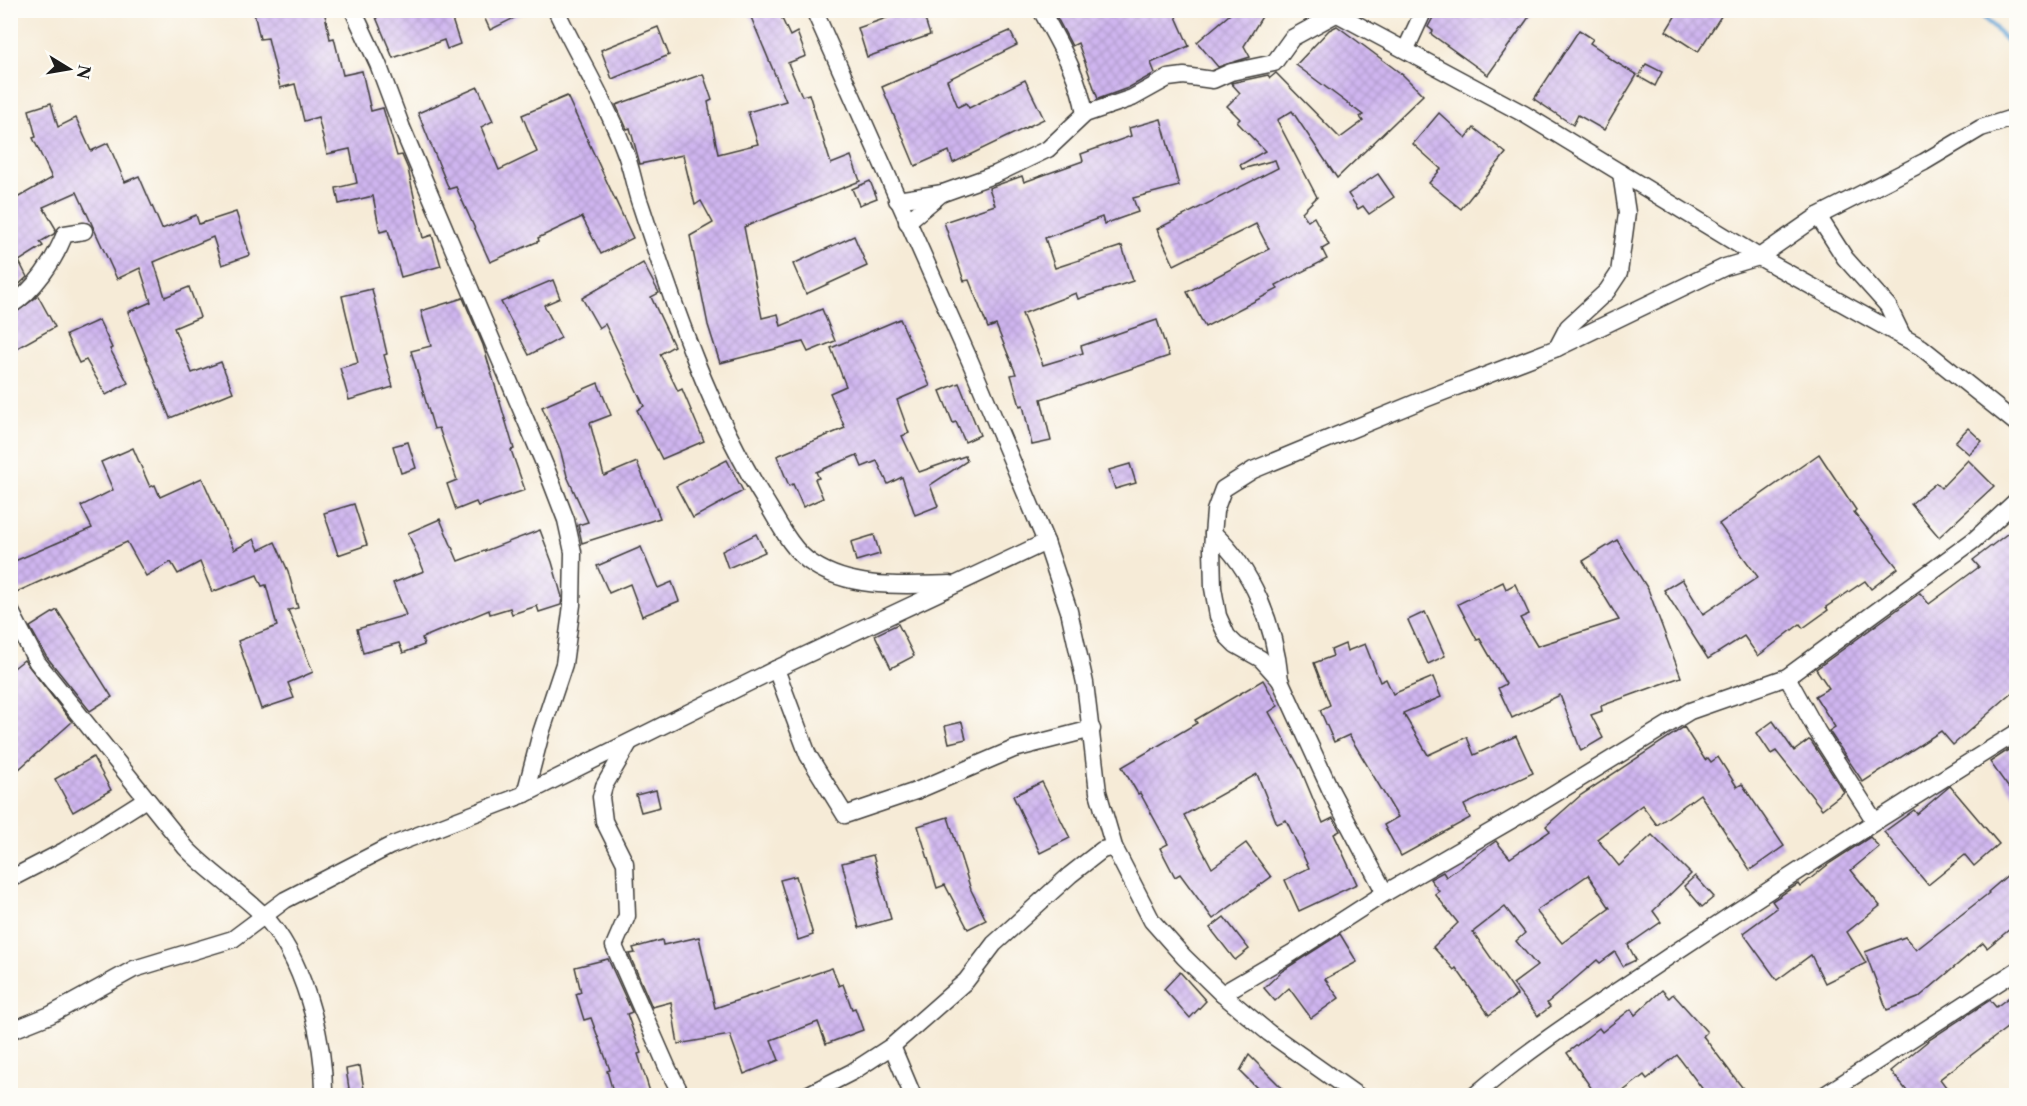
<svg xmlns="http://www.w3.org/2000/svg" width="2027" height="1106" font-family="'Libre Caslon Text',serif">
<defs>
<pattern id="building-cross-hatch" width="8" height="8" patternUnits="userSpaceOnUse" patternTransform="scale(1.5)"><rect width="8" height="8" fill="#cfb5ef"/><path d="M0 0l8 8M0 8l8-8" fill="none" stroke="#b19bcc"/></pattern>
</defs>
<rect width="100%" height="100%" fill="#fdfcf7"/>
<filter id="ink" filterUnits="userSpaceOnUse"><feTurbulence type="fractalNoise" baseFrequency=".0167" numOctaves="2"/><feDisplacementMap in="SourceGraphic" scale="12" xChannelSelector="R" yChannelSelector="G"/><feConvolveMatrix kernelMatrix="1 2 1 2 8 2 1 2 1" color-interpolation-filters="sRGB"/></filter>
<filter id="wash" filterUnits="userSpaceOnUse"><feTurbulence type="fractalNoise" baseFrequency=".008" numOctaves="4" result="noise"/><feDisplacementMap in="SourceGraphic" scale="24" xChannelSelector="R" yChannelSelector="G"/><feGaussianBlur stdDeviation="1.35" result="paint"/><feColorMatrix in="noise" values="0 0 0 0 0 0 0 0 0 0 0 0 0 0 0 0 0 1.4 0 .05"/><feComposite in="paint" operator="in"/></filter>
<g filter="url(#wash)">
<rect width="100%" height="100%" fill="#f6ebd7"/>
<g fill="none" stroke-linecap="round" stroke-linejoin="round">
<path stroke="#61a3d5" stroke-width="5" d="M1977 10 2016 50"/>
</g>
<g id="blocks">
<g fill="url(#building-cross-hatch)" fill-rule="evenodd">
<path d="M265 10H324L330 39 334 38 343 75 362 71 371 111 383 108 397 156 402 155 408 169 423 238 432 235 441 266 401 277 388 230 380 232 373 196 339 204 336 188 357 183 350 149 327 154 318 117 304 121 295 84 280 88 268 38 260 39 254 13Z"/>
<path d="M373 10H449L460 44 447 49 444 40 393 58Z"/>
<path d="M481 10H530L490 30Z"/>
<path d="M748 10H778L790 36 797 32 806 56 788 63 802 96 809 94 831 164 851 156 860 181 744 227 762 318 778 314 781 326 822 309 835 341 808 352 803 342 720 363 708 325 690 236 713 223 701 201 695 205 683 155 640 164 630 128 627 129 616 105 703 74 712 100 708 102 718 154 758 144 748 112 786 101Z"/>
<path d="M909 10H922L930 35 867 57 858 28Z"/>
<path d="M1053 10H1173L1189 46 1151 63 1155 73 1128 88 1098 99 1078 43 1072 46Z"/>
<path d="M1235 10H1266L1244 46 1250 57 1218 67 1197 42Z"/>
<path d="M1437 10H1534L1488 75 1431 34 1433 31 1428 27Z"/>
<path d="M1679 10H1725L1698 52 1666 31Z"/>
<path d="M1337 26 1403 75 1423 95 1337 178 1292 111 1277 120 1317 197 1302 212 1308 221 1314 217 1329 245 1322 249 1327 259 1276 285 1278 289 1205 327 1187 292 1269 249 1256 224 1174 265 1157 229 1278 168 1275 160 1242 169 1240 165 1265 151 1237 122 1240 119 1227 106 1240 93 1231 83 1268 75 1270 78 1276 73 1340 138 1363 121 1360 117 1363 115 1296 65 1329 30Z"/>
<path d="M658 27 669 55 612 79 601 50Z"/>
<path d="M1579 30 1593 39 1590 43 1608 55 1607 57 1637 75 1604 130 1578 115 1573 125 1534 99Z"/>
<path d="M1010 31 1017 45 947 80 958 107 966 103 969 108 1025 80 1044 119 953 163 949 151 915 166 882 87Z"/>
<path d="M1646 64 1662 72 1655 86 1639 77Z"/>
<path d="M478 87 493 121 481 127 499 170 537 152 522 115 567 96 633 238 601 254 582 217 538 238 539 241 490 262 456 187 449 189 418 113Z"/>
<path d="M51 103 58 127 76 118 91 151 108 143 125 182 139 176 162 229 196 215 199 224 236 212 250 255 222 265 213 237 154 262 165 297 189 287 200 317 174 328 192 373 221 362 233 392 170 418 128 312 151 302 140 268 117 279 77 192 43 207 56 229 54 234 40 242 43 246 19 261 27 277 11 292 10 202 52 178 33 138 36 137 29 110Z"/>
<path d="M1439 113 1466 138 1474 128 1506 153 1461 209 1429 183 1441 169 1413 144Z"/>
<path d="M1161 119 1179 186 1133 198 1138 212 1104 224 1102 217 1045 238 1055 268 1122 246 1133 281 1078 299 1076 293 1022 314 1043 365 1083 353 1081 346 1157 320 1169 356 1041 399 1051 441 1032 445 1023 405 1020 406 1011 375 1016 374 996 325 988 328 969 280 964 281 944 222 995 205 989 188 1022 176 1024 182 1083 161 1081 154 1131 136 1129 128Z"/>
<path d="M1378 174 1394 197 1369 214 1363 206 1358 209 1348 194Z"/>
<path d="M870 181 877 198 859 205 852 189Z"/>
<path d="M854 236 867 266 806 294 793 264Z"/>
<path d="M643 263 658 291 659 293 651 297 674 346 660 354 678 391 682 389 704 441 662 459 637 410 644 406 605 324 599 328 582 298Z"/>
<path d="M553 280 560 298 544 305 561 338 529 355 501 302Z"/>
<path d="M372 289 387 354 384 355 393 387 349 400 340 368 358 363 342 296Z"/>
<path d="M38 296 55 327 10 352V317Z"/>
<path d="M463 298 483 345 514 449 511 450 525 490 478 506 476 502 456 510 447 484 457 480 439 428 434 429 411 351 431 346 421 311Z"/>
<path d="M900 319 930 386 897 400 909 433 902 436 919 472 965 456 967 461 930 485 938 506 915 515 902 477 888 484 877 461 862 467 857 455 816 472 819 478 815 479 823 498 803 507 793 484 789 486 777 456 845 428 830 393 846 386 831 348Z"/>
<path d="M99 320 112 348 110 349 128 383 106 395 86 360 79 363 66 335Z"/>
<path d="M598 383 611 415 590 423 604 476 637 462 660 518 582 543 578 525 588 522 567 476 560 449 542 407Z"/>
<path d="M959 383 980 435 965 442 956 422 953 423 940 391Z"/>
<path d="M1968 428 1982 441 1969 454 1955 442Z"/>
<path d="M408 442 416 468 401 473 393 446Z"/>
<path d="M133 448 150 487 155 485 160 497 202 478 234 550 254 539 259 550 275 542 288 571 298 608 288 610 313 672 288 683 294 698 261 709 238 641 277 626 266 585 262 586 257 575 212 592 200 562 178 574 171 562 146 576 127 542 10 595V563L92 528 81 506 113 490 101 462Z"/>
<path d="M1819 454 1856 510 1854 512 1898 568 1871 589 1865 581 1826 607 1828 610 1803 628 1800 624 1758 656 1744 636 1708 659 1664 590 1682 579 1703 614 1758 577 1719 524Z"/>
<path d="M727 460 743 491 693 518 676 486Z"/>
<path d="M1968 460 1994 486 1939 537 1911 504 1936 483 1941 488Z"/>
<path d="M1130 464 1136 483 1115 489 1109 470Z"/>
<path d="M354 504 367 545 338 555 324 513Z"/>
<path d="M440 519 458 561 540 530 552 562 562 597 561 605 539 612 537 606 512 614 510 608 490 614 489 610 422 638 424 645 403 653 399 643 363 653 357 629 406 615 393 583 424 571 408 533Z"/>
<path d="M2016 527V689L1953 745 1941 731 1863 782 1829 731 1835 727 1815 696 1829 688 1816 669 1920 593 1929 604 1979 567 1973 560Z"/>
<path d="M756 534 765 552 728 568 722 551Z"/>
<path d="M874 535 880 554 856 561 851 542Z"/>
<path d="M1617 540 1648 589 1681 677 1601 706 1602 711 1591 715 1603 738 1581 751 1560 695 1512 718 1498 688 1506 684 1480 639 1477 640 1458 604 1503 582 1506 589 1515 584 1529 614 1520 618 1537 646 1619 620 1583 561Z"/>
<path d="M641 547 658 588 672 582 679 601 642 616 630 584 609 593 597 566Z"/>
<path d="M57 610 112 697 90 711 46 656 30 627Z"/>
<path d="M1425 612 1445 656 1428 664 1408 620Z"/>
<path d="M898 624 914 656 891 668 875 635Z"/>
<path d="M1345 644 1347 651 1365 644 1380 682 1386 679 1393 694 1433 677 1441 697 1403 713 1428 755 1467 737 1474 755 1516 736 1533 773 1464 805 1470 818 1401 856 1384 825 1398 817 1349 735 1334 742 1320 710 1330 705 1314 663 1333 656 1331 650Z"/>
<path d="M24 660 72 722 10 777V671Z"/>
<path d="M1263 680 1278 706 1269 712 1301 770 1323 823 1333 818 1340 831 1334 834 1357 884 1299 911 1285 880 1309 868 1286 820 1277 824 1257 774 1184 815 1212 868 1246 843 1271 877 1213 919 1180 874 1175 877 1160 848 1168 844 1140 793 1138 794 1122 767 1197 723 1195 720Z"/>
<path d="M1773 721 1794 751 1809 740 1811 741 1844 792 1822 809 1776 751 1771 754 1757 733Z"/>
<path d="M962 722 966 739 949 743 945 726Z"/>
<path d="M1684 727 1705 760 1708 758 1711 762 1718 757 1737 787 1742 784 1784 846 1750 870 1700 794 1657 825 1642 805 1597 839 1619 866 1652 835 1691 874 1653 911 1661 922 1628 945 1636 960 1623 966 1615 952 1600 963 1597 960 1547 1003 1550 1007 1538 1016 1513 984 1537 966 1516 941 1525 933 1505 907 1473 932 1517 995 1489 1015 1456 968 1454 970 1433 947 1458 923 1435 894 1439 891 1430 879 1443 872 1446 877 1496 841 1510 858 1550 831 1546 826 1581 795ZM1588 875 1610 908 1562 943 1536 911Z"/>
<path d="M2016 745V798L1990 762Z"/>
<path d="M93 757 111 790 73 812 55 779Z"/>
<path d="M1042 782 1070 838 1040 853 1013 796Z"/>
<path d="M1950 786 1999 844 1974 866 1965 855 1928 885 1884 832 1914 810 1917 814Z"/>
<path d="M656 790 660 807 641 812 636 795Z"/>
<path d="M948 817 971 890 986 920 968 929 945 885 937 888 918 826Z"/>
<path d="M1870 837 1879 847 1851 870 1880 906 1847 932 1866 963 1825 983 1811 955 1777 980 1743 933 1777 908 1772 901 1798 884 1800 887 1830 863Z"/>
<path d="M873 855 891 919 859 928 842 863Z"/>
<path d="M2016 868V924L1987 948 1983 943 1918 998 1887 1010 1865 952 1905 937 1916 950 1989 893 1988 892Z"/>
<path d="M796 876 813 935 798 940 780 880Z"/>
<path d="M1695 876 1714 897 1702 907 1684 886Z"/>
<path d="M1224 917 1249 949 1235 960 1210 928Z"/>
<path d="M1340 934 1357 962 1325 979 1339 998 1311 1018 1289 988 1275 1001 1264 988 1282 971Z"/>
<path d="M699 937 715 1008 832 968 839 986 843 984 852 1009 855 1008 863 1030 826 1044 818 1022 771 1040 779 1060 744 1074 730 1035 678 1044 671 1002 652 1007 629 954 635 953 633 948 662 940 663 945Z"/>
<path d="M608 959 632 1012 627 1014 641 1053 638 1054 651 1095H614L607 1071 610 1070 591 1018 584 1020 576 994 581 992 575 967Z"/>
<path d="M1180 972 1206 1001 1190 1018 1164 989Z"/>
<path d="M1662 990 1669 998 1673 994 1707 1032 1703 1036 1748 1095H1707L1677 1055 1647 1079 1644 1075 1618 1095H1596L1567 1053 1599 1028 1602 1032 1631 1009 1635 1015Z"/>
<path d="M2016 992V1021L1940 1079 1952 1095H1910L1891 1071 1929 1040 1990 1000 1996 1007Z"/>
<path d="M1249 1055 1289 1095H1264L1240 1071Z"/>
<path d="M360 1066 365 1095H350L346 1069Z"/>
</g>
</g>
</g>
<g filter="url(#ink)">
<use href="#blocks" fill-opacity="0" stroke="#3d3b38" stroke-width="1.5"/>
<g fill="none" stroke-linecap="round" stroke-linejoin="round">
<defs>
<g id="street">
<path d="M353 10 378 64 402 128 546 468 566 520 573 552 572 605 564 664 541 733 525 794"/>
<path d="M556 10C578 57 606 101 624 149 632 168 634 188 641 206 675 310 710 414 769 507 780 526 794 553 813 564 853 590 904 585 950 584"/>
<path d="M814 10 970 361 1046 542 1069 611 1085 683 1098 792 1114 847 1152 921 1184 957 1222 994 1269 1033 1358 1096"/>
<path d="M1041 10C1059 43 1079 76 1085 114"/>
<path d="M1330 10 1524 114 1759 257 1921 347 2016 423"/>
<path d="M1406 49 1424 10"/>
<path d="M897 200 943 193 996 174 1048 149 1085 114 1132 98 1168 78 1184 76 1213 80 1231 72 1274 63 1292 38 1336 14"/>
<path d="M1818 216 1845 258 1888 306 1903 337"/>
<path d="M907 222 942 193"/>
<path d="M10 306C35 290 54 261 65 234L84 231"/>
<path d="M1557 348 1568 327 1607 291 1619 273 1627 213 1621 173"/>
<path d="M1213 533C1253 569 1275 627 1280 680"/>
<path d="M10 610 37 662 186 848C210 873 239 891 263 915 303 956 325 1040 324 1096"/>
<path d="M776 669 808 755 845 815 916 791 1014 749 1092 729"/>
<path d="M1787 677 1817 731 1874 820"/>
<path d="M629 743 604 786 601 797 604 821 625 863 627 916 614 946 668 1069 682 1096"/>
<path d="M10 879 64 851 146 799"/>
<path d="M1385 893 1331 791 1280 680 1261 659 1236 645 1227 636 1218 616 1213 588 1212 548 1215 511 1223 489 1253 470 1425 399 1557 348 1725 267 1759 257 1818 216 1924 162 1981 128 2016 117"/>
<path d="M1222 994 1292 953 1385 893 1532 808 1690 711 1787 677 1974 540 2016 501"/>
<path d="M10 1031 50 1015 134 969 233 939 285 900 390 846 525 794 776 669 1046 542"/>
<path d="M892 1046 913 1096"/>
<path d="M805 1096 852 1072 892 1046 966 981 994 944 1070 875 1102 850 1114 847"/>
<path d="M1474 1096C1535 1043 1605 1000 1671 955 1785 879 1900 805 2016 733"/>
<path d="M1823 1096 2016 971"/>
</g>
</defs>
<use href="#street" stroke="#3d3b38" stroke-width="19"/>
<use href="#street" stroke="#fff" stroke-width="16"/>
</g>
</g>
<rect width="2027" height="1106" fill="none" stroke="#fdfcf7" stroke-width="36"/>
<g transform="translate(69 69) rotate(101)" stroke="#fdfcf7" stroke-width="4.5" paint-order="stroke">
<path d="M0-4.5L10 22L0 15L-10 22Z" fill="#1c1c1c"/>
<text y="-9" font-size="16" font-weight="bold" text-anchor="middle" fill="#1c1c1c">N</text>
</g>
</svg>
